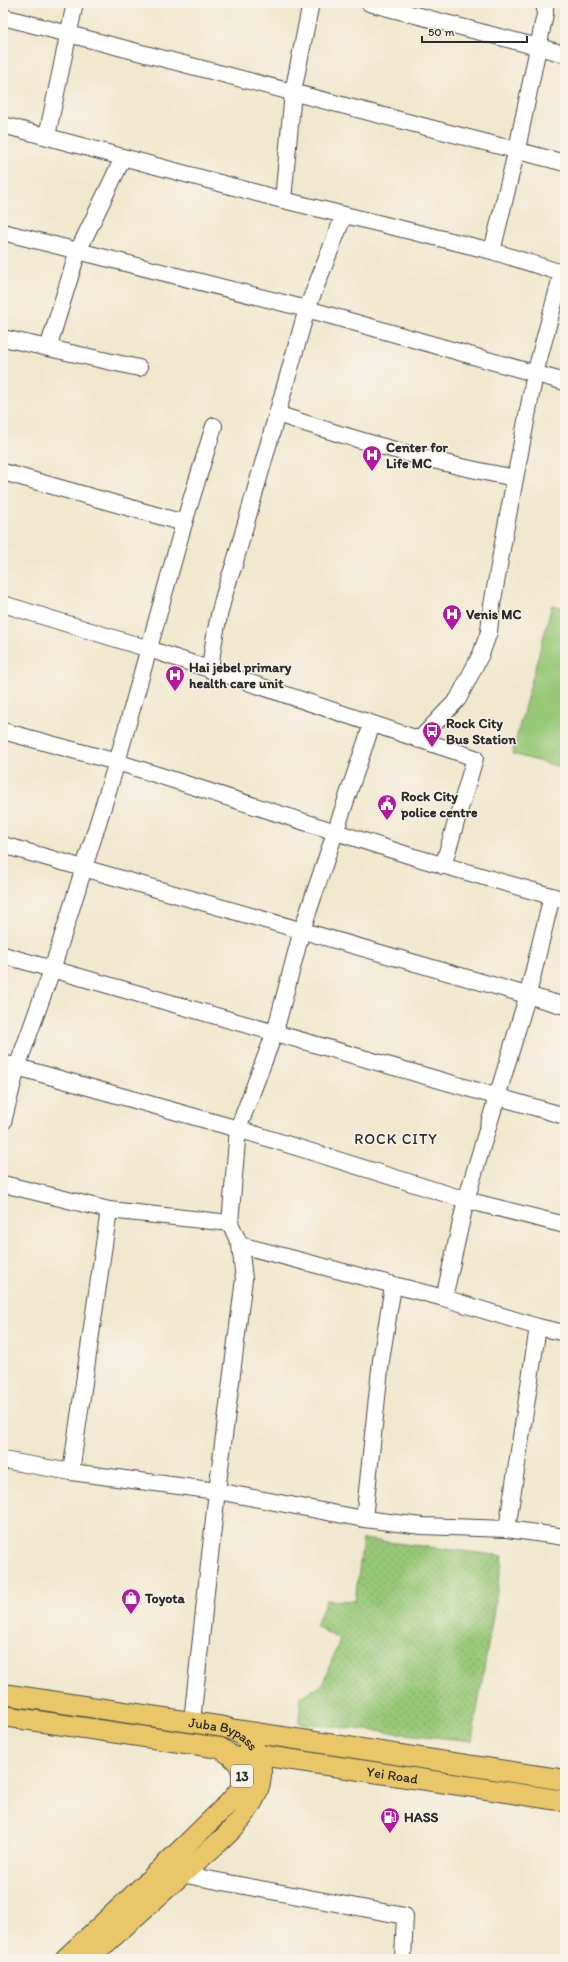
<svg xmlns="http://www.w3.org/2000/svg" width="568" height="1962" font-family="Itim,sans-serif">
<defs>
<pattern id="green-dots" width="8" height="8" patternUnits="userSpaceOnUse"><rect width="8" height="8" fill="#98c877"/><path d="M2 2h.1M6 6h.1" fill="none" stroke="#7ca362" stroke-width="1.8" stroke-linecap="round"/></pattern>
</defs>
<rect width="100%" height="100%" fill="#f7f3e8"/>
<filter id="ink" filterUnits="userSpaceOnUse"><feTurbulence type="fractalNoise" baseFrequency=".025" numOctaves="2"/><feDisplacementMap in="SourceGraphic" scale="8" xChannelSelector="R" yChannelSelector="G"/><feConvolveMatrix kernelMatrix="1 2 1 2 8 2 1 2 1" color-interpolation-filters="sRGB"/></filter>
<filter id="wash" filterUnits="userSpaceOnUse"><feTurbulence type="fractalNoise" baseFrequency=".012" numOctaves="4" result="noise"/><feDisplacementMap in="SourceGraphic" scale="16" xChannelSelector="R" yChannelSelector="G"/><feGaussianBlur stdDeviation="0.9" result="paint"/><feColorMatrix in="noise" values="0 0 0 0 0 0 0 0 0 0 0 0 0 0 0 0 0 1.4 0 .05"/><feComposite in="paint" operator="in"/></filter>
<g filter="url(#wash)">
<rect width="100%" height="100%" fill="#f0e8ce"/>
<path fill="url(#green-dots)" stroke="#627a51" d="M363 1539 503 1556 472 1741 299 1723 301 1696 322 1685 340 1640 316 1626 326 1600 355 1601Z"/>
<path fill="#98c877" stroke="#627a51" d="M552 605 565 608V768L512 754Z"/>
</g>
<g filter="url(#ink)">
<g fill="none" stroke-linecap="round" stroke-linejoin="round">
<defs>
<g id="minor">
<path d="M369 3 565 54"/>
<path d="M3 17 565 163"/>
<path d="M3 125 283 200 492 251 565 274"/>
<path d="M47 136 75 3"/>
<path d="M283 200 293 92 311 3"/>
<path d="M3 232 307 309 565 382"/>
<path d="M492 251 517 149 545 14V3"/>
<path d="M3 338 139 368"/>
<path d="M48 348 78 251 123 158"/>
<path d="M277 414C355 440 434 463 515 478"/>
<path d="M3 472 184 523"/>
<path d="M3 604 149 649 475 758 443 866"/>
<path d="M210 670C214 633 221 600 234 565L307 309 344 215"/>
<path d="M3 731 117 762 414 857 565 900"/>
<path d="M419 740 458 699 481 654 489 632 491 611 506 526 535 374 562 273"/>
<path d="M3 845 565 1006"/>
<path d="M3 955 565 1116"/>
<path d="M3 1063 238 1129 466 1200 565 1225"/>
<path d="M3 1122 17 1067 52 970 117 762 184 523 214 426"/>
<path d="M3 1184 109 1210 230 1223"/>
<path d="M240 1245 444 1298 538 1327 565 1333"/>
<path d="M444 1298 466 1200 528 994 552 896"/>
<path d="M3 1460 71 1472 217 1491 364 1519 422 1526 507 1529 565 1537"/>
<path d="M71 1472 109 1210"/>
<path d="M364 1519 381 1360 393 1286"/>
<path d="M507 1529 538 1327"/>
<path d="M192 1721 217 1491 244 1279 240 1245 230 1223 238 1129 275 1032 302 930 372 724"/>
<path d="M186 1875 405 1916 403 1959"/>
</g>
<g id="major">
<path id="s1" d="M3 1694 224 1727C259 1736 270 1770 253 1801 239 1828 212 1848 190 1867 156 1898 122 1928 89 1959"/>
<path d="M3 1716 220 1748C234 1757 245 1765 242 1784 239 1796 217 1814 208 1823 162 1869 113 1914 65 1959"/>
<path d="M236 1730 565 1780"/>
<path id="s2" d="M246 1753 565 1801"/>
</g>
</defs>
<use href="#minor" stroke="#494743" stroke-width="18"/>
<use href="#major" stroke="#494743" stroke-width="22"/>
<use href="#minor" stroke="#fff" stroke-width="16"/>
<use href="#major" stroke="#e9c769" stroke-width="20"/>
</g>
</g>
<defs>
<symbol id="hospital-pin" viewBox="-11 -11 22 30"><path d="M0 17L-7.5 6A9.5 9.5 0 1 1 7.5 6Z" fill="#b5179e" stroke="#f7f3e8"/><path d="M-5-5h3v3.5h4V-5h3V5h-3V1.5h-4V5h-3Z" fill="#fff"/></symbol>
<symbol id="bus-pin" viewBox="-11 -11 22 30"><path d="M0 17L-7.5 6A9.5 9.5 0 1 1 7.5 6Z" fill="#b5179e" stroke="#f7f3e8"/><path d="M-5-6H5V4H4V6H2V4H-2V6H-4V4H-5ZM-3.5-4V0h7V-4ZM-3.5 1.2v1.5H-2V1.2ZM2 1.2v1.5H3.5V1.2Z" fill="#fff"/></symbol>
<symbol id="civic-pin" viewBox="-11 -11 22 30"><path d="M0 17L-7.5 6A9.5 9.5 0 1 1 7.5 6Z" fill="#b5179e" stroke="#f7f3e8"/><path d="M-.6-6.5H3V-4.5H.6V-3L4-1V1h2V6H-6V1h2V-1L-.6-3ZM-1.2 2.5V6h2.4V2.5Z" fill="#fff"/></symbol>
<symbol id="shop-pin" viewBox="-11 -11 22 30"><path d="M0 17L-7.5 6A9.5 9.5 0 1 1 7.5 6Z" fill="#b5179e" stroke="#f7f3e8"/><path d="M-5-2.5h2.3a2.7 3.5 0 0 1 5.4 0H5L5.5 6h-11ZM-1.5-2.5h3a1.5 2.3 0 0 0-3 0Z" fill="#fff"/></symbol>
<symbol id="fuel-pin" viewBox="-11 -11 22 30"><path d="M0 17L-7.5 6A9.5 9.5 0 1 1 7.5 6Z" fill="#b5179e" stroke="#f7f3e8"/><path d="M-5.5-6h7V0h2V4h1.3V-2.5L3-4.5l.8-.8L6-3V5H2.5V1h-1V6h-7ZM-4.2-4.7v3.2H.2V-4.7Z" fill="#fff"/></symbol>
</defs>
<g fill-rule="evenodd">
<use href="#hospital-pin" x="361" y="444" width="22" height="30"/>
<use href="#hospital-pin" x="441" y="603" width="22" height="30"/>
<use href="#hospital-pin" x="164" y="664" width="22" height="30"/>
<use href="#bus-pin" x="421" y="720" width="22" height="30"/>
<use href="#civic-pin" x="376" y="793" width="22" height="30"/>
<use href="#shop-pin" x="120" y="1587" width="22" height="30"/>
<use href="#fuel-pin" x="379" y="1806" width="22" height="30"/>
</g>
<g text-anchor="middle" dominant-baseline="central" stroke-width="3" stroke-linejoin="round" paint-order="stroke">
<rect fill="#f7f3e8" stroke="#686764" stroke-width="1" x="231" y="1765" width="22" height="22" rx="3"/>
<g font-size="13" font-weight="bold" fill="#2b2b2b">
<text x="242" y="1776">13</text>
</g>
<g font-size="14" font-weight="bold" fill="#2b2b2b" stroke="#f7f3e8" text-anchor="start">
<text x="386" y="447">Center for<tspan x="386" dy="16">Life MC</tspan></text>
<text x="466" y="614">Venis MC</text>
<text x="189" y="667">Hai jebel primary<tspan x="189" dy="16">health care unit</tspan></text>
<text x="446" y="723">Rock City<tspan x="446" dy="16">Bus Station</tspan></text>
<text x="401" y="796">Rock City<tspan x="401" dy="16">police centre</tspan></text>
<text x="145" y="1598">Toyota</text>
<text x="404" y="1817">HASS</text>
</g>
<g font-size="14" fill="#2b2b2b" stroke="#f7f3e8">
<text stroke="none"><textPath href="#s1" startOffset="225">Juba Bypass</textPath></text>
<text stroke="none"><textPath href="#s2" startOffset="148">Yei Road</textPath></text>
</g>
<g font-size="15" letter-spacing="1" fill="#2b2b2b" stroke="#f7f3e8">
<text x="396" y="1139">ROCK CITY</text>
</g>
</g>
<rect width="568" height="1962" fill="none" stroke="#f7f3e8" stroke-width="16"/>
<path d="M422 36v6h105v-6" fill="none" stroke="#2b2b2b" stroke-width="2"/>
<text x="428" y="36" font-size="12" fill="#2b2b2b" stroke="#f7f3e8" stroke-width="3" paint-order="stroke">50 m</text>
</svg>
